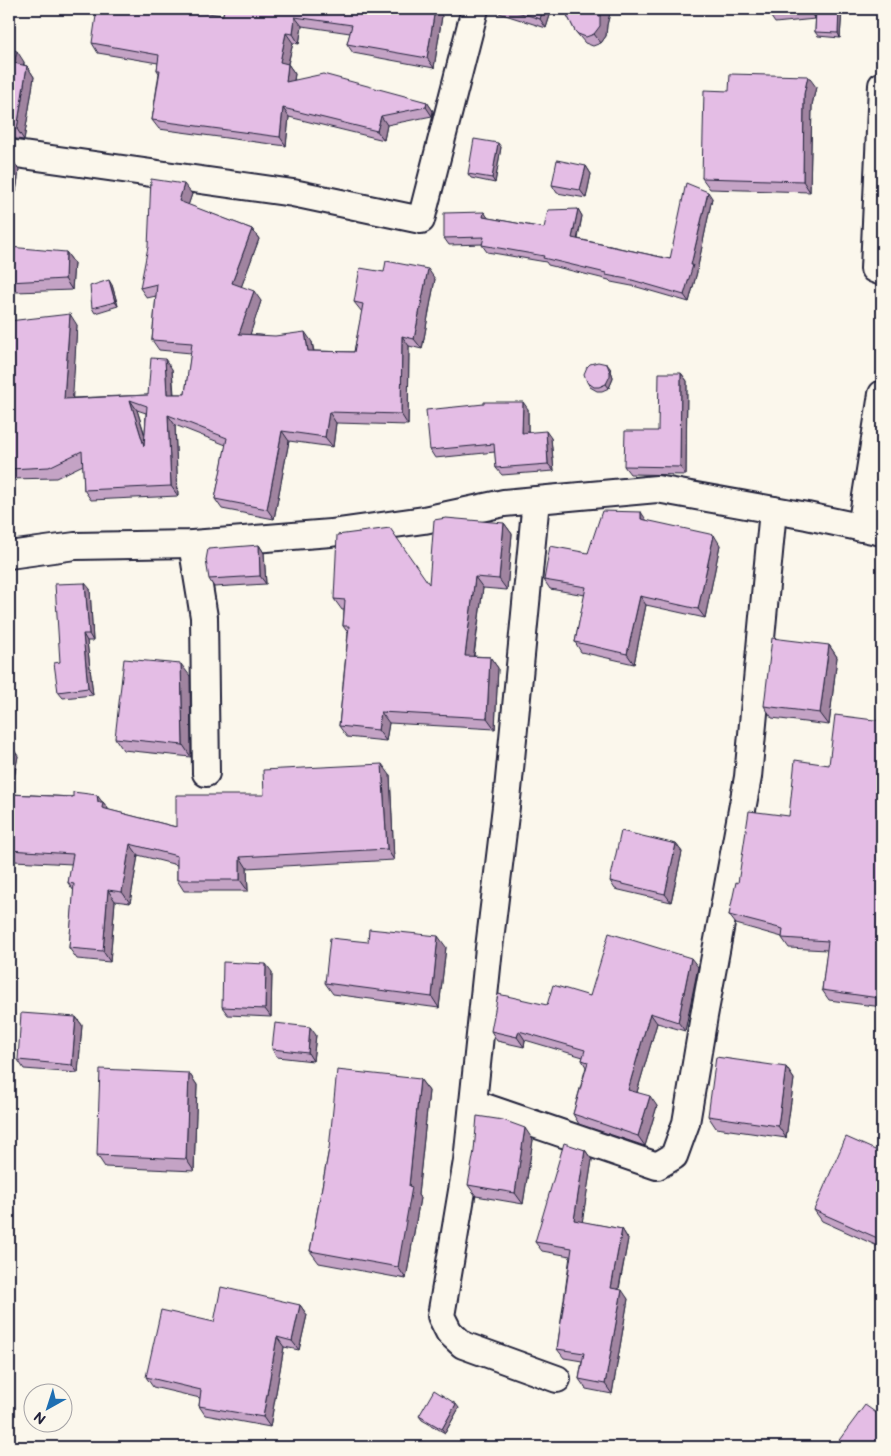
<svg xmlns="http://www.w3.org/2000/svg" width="891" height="1456" font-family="'Balsamiq Sans',sans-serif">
<rect width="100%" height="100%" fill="#fbf7ec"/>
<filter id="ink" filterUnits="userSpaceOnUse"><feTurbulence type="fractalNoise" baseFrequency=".02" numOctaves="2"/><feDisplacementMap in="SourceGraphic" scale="10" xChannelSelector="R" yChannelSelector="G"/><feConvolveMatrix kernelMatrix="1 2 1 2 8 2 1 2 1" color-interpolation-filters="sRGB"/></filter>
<g filter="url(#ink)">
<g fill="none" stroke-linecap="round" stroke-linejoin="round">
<defs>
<g id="street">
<path d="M882 85 874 269 882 272"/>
<path d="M9 153 293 193 421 220 475 9"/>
<path d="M536 500 508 790 489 948 467 1161 441 1316 449 1332 463 1345 557 1379"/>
<path d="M861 528 882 394"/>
<path d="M192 544 204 617 206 773"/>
<path d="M9 555 75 546 192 544 331 533 424 520 504 503 657 489 807 516 882 532"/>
<path d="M473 1103 657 1166 674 1156 686 1123 704 1016 748 777 773 510"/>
</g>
</defs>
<use href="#street" stroke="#22223b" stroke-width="30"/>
<use href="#street" stroke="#fbf7ec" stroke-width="26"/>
</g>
<g fill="#c4a3c5" stroke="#22223b" fill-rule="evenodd">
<path d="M224 9H437L442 16 434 68 353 53 347 44 350 33 302 26 299 44 293 43 288 64 295 74 294 80 427 102 433 111 432 116 387 125 384 140 289 117 286 146 159 129 152 120 159 73 157 70 158 63 98 53 92 43 223 15Z"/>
<path d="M496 9H552L546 28 499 13Z"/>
<path d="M564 9H611L607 25 606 36 601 43 593 46 585 43 575 31Z"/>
<path d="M768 9H814L815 19 775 23 769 14Z"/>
<path d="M816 9H842L840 38 818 36 815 32Z"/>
<path d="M9 49 24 62V65L27 66 34 77 24 140 9 138Z"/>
<path d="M816 87 812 105 810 192 710 189 702 178 729 91Z"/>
<path d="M501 147 495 183 471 178 468 174Z"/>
<path d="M9 158 19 170 16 192 9 191Z"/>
<path d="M586 166 591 174 586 198 557 193 552 185Z"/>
<path d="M192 194 188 205 252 229 259 239 241 287 261 301 250 334 312 342 314 351 354 352 362 312 354 302 384 272 435 279 422 349 409 346 408 425 336 423 333 447 289 441 274 519 222 509 215 499 226 445 175 425 178 496 91 500 84 490 83 465 56 478 9 479V321L77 325 72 398 148 395 172 369 174 394H185L191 353 159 350 152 340 156 296 147 298 140 288ZM137 410 146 413 145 435Z"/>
<path d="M712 198 697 271V272L689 302 637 287 611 282 609 280 548 265 546 262 487 252 482 245 483 244 449 245 444 238 484 212 488 218 544 228 578 209 582 216 578 239 670 259Z"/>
<path d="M66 252 74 263 72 290 16 292 9 282Z"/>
<path d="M112 285 118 306 95 313 92 308Z"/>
<path d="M610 368 613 377 612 381 609 388 602 391H597L590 387 587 382Z"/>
<path d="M681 373 687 381 686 475 630 474 624 466 658 431Z"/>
<path d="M528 409V432L551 438 554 471 502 475 496 468 495 452 435 458 430 450Z"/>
<path d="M647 521 720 545 705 618 646 605 634 664 581 652 575 642 585 595 550 589 544 580 588 553Z"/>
<path d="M504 523 512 534 507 590 483 588 474 656 490 657 498 668 495 729 389 723 386 741 347 737 339 726 348 633 343 626 344 610H342L334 599 429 584Z"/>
<path d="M259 545 264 553 266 584 214 587 209 579Z"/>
<path d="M90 589 93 641H87L93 695 63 698 58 692 60 662Z"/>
<path d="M829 645 837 657 829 725 772 718 764 706Z"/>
<path d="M190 676 191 757 123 750 115 738Z"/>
<path d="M882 721V1007L829 1000 822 990 827 950 789 948 782 938V937L736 924 729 915 738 883 829 765Z"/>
<path d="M9 745 18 756 11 794 73 797 97 795 101 802H103L109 810 176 827 264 795 390 775 394 860 247 868 248 891H184L177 880V865L138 855 130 903 115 901 110 962 77 959 69 948 74 891 68 883 72 864 14 861 9 990Z"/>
<path d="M676 844 682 852 671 902 615 889 610 881Z"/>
<path d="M368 942 446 947 439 1008 333 994 325 983Z"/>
<path d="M698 967 685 1031 657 1023 637 1092 657 1106 645 1146 579 1124 573 1114 586 1067 582 1060 583 1057 525 1040 524 1047 497 1041 491 1031 547 1005 590 996Z"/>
<path d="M272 972 271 1017 228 1015 222 1007Z"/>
<path d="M76 1017 82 1025 78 1073 24 1069 18 1060Z"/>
<path d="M316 1035 313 1061 277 1057 272 1049Z"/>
<path d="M786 1067 794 1079 786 1138 716 1128 708 1116Z"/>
<path d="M189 1073 197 1085 194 1171 105 1167 97 1155Z"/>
<path d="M420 1079 429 1091 418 1195 420 1198 406 1279 319 1263 310 1251 329 1149Z"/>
<path d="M533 1140 523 1204 476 1196 468 1185Z"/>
<path d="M585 1150 592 1160 582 1222 622 1229 628 1239 619 1289 628 1299 612 1394 586 1389 579 1379 582 1361 564 1358 557 1349 570 1256 542 1251 535 1242Z"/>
<path d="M882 1153V1248L822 1221 814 1210Z"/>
<path d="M300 1305 307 1315 299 1350 284 1347 270 1427 205 1415 199 1406 200 1398 153 1387 146 1377 214 1322Z"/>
<path d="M459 1408 445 1433 422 1420 419 1416Z"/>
</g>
<g fill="#a084a0" stroke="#22223b">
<path d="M435 9H437L442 16 434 68 427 58Z"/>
<path d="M543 9H552L546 28 540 19Z"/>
<path d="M602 9H611L607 25 606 36 601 43 594 34Z"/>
<path d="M809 9H814L815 19 809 11Z"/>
<path d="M839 9H842L840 38 838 33Z"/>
<path d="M295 17 302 26 299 44 293 34Z"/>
<path d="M286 33 293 43 286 71 280 62Z"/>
<path d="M17 51 24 62 22 74 14 63Z"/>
<path d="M288 64 295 74 292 92 286 82Z"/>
<path d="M27 66 34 77 24 140 17 129Z"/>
<path d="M808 76 816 87 812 105 810 192 803 181 804 94Z"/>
<path d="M427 102 433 111 432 116 426 107Z"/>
<path d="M283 108 289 117 286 146 280 137Z"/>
<path d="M381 116 387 125 384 140 377 131Z"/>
<path d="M498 143 501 147 495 183 492 178Z"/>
<path d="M12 159 19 170 16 192 9 182V175Z"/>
<path d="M586 166 591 174 586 198 580 190Z"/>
<path d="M184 184 192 194 186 212 179 201Z"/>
<path d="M708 192 712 198 697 271V272L689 302 684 295Z"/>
<path d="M578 209 582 216 576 245 572 238Z"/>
<path d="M484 212 489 219 483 217Z"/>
<path d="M252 229 259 239 239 293 232 283Z"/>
<path d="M66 252 74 263 72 290 65 279Z"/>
<path d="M428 269 435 279 422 349 414 339Z"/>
<path d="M109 280 112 285 118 306 115 302Z"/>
<path d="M254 291 261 301 247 344 239 334Z"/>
<path d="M70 314 77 325 72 409 64 399Z"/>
<path d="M305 332 312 342 315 361 308 351Z"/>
<path d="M402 336 409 346 408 425 401 414Z"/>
<path d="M165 359 172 369 174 405 167 394Z"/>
<path d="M607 364 610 368 613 377 612 381 609 388 606 384Z"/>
<path d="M681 373 687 381 686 475 680 467Z"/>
<path d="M130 400 137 410 151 456 144 446Z"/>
<path d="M523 402 528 409V440L522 433Z"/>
<path d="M329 412 336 423 333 447 325 437Z"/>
<path d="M168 415 175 425 178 496 171 486Z"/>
<path d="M282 431 289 441 274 519 267 509Z"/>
<path d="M546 431 551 438 554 471 548 464Z"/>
<path d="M641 512 647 521 641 519Z"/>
<path d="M504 523 512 534 507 590 499 579Z"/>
<path d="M714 535 720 545 705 618 698 609Z"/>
<path d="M259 545 264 553 266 584 260 576Z"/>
<path d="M475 577 483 588 472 667 465 656Z"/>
<path d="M85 583 90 589 93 641 89 634Z"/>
<path d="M640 596 646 605 634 664 627 654Z"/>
<path d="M83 634 87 641 93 695 88 688Z"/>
<path d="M829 645 837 657 829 725 820 713Z"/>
<path d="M490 657 498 668 495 729 487 718Z"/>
<path d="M181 664 190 676 191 757 183 745Z"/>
<path d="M381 712 389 723 386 741 378 730Z"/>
<path d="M11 745 18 756 9 804V755Z"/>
<path d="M382 764 390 775 394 860 387 849Z"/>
<path d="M97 795 103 803V802L111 813 109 819 98 802Z"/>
<path d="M130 844 138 855 130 903 122 892Z"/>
<path d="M676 844 682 852 671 902 665 894Z"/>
<path d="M9 854 14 861 9 990Z"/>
<path d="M240 857 247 868 248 891 240 880Z"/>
<path d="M108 890 115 901 110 962 103 951Z"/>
<path d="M438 936 446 947 439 1008 432 997Z"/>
<path d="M691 958 698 967 685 1031 678 1022Z"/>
<path d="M266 964 272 972 271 1017 265 1009Z"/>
<path d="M882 975V1002L879 998Z"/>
<path d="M650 1013 657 1023 635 1099 628 1090Z"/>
<path d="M76 1017 82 1025 78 1073 72 1065Z"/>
<path d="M310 1027 316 1035 313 1061 308 1053Z"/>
<path d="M519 1031 525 1040 524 1047 517 1037Z"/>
<path d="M786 1067 794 1079 786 1138 778 1126Z"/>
<path d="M189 1073 197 1085 194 1171 186 1159Z"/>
<path d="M420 1079 429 1091 418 1195 420 1198 406 1279 398 1267 409 1186Z"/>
<path d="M650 1096 657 1106 645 1146 638 1136Z"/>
<path d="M525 1128 533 1140 523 1204 515 1193Z"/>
<path d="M585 1150 592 1160 581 1230 574 1220Z"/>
<path d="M622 1229 628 1239 617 1298 611 1288Z"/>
<path d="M622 1290 628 1299 612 1394 605 1384Z"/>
<path d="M300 1305 307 1315 299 1350 292 1341Z"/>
<path d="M277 1337 284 1347 270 1427 263 1417Z"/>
<path d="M456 1404 459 1408 445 1433 442 1429Z"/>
</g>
<g fill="#e4bde5" stroke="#22223b" fill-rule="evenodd">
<path d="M97 9H176L223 15 224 9H435L427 58 347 44 352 25 295 17 293 34 286 33 280 62 288 64 286 82 323 74 427 102 426 107 381 116 377 131 283 108 280 137 152 120 160 70H157L159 55 92 43Z"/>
<path d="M508 9H543L540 19Z"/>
<path d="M564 9H602L600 15V26L594 34 586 37 578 34 575 31Z"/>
<path d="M768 9H809V11L769 14Z"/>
<path d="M816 9H839L838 33 815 32Z"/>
<path d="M9 49 17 51 14 63 27 66 17 129 9 128Z"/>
<path d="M730 74 808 76 804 94 803 181 702 178 704 90 729 91Z"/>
<path d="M474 139 498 143 492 178 468 174Z"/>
<path d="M9 158 12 159 9 175Z"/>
<path d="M557 160 586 166 580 190 552 185Z"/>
<path d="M151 179 184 184 179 201 252 229 232 283 254 291 239 334 275 336 305 332 308 351 354 352 363 304 354 302 360 268 384 272 386 261 428 269 414 339 402 336 401 414 329 412 325 437 282 431 267 509 215 499 227 438 168 415 171 486 84 490 82 451 49 467 9 469V321L70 314 64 399 148 395 151 358 165 359 167 394H185L192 343 152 340 157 284 140 288 148 247ZM130 400 147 406 144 446Z"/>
<path d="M686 183 708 192 691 265H693L684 295 632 280 606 275V273L543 258 544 256 482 245 484 237 444 238V213L484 212 483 217 544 228 548 210 578 209 572 238 670 259Z"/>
<path d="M9 247 66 252 65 279 9 282Z"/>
<path d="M109 280 115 302 92 308 90 286Z"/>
<path d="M598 362 607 364 610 372V376L606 384 599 387H594L587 382 584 374 587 367 590 364Z"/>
<path d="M659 373H681L680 467 624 466 625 431H658Z"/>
<path d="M484 402H523L522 433 546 431 548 464 496 468 494 444 430 450 426 410 484 404Z"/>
<path d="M602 511 641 512V519L714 535 698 609 640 596 627 654 575 642 586 587 544 580 550 546 588 553Z"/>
<path d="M446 518 504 523 499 579 475 577 465 656 490 657 487 718 381 712 378 730 339 726 349 626H343L345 600 334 599 337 535 390 528 429 584 434 520Z"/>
<path d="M259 545 260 576 209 579 206 560 208 549Z"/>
<path d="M85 583 89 634H83L88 688 58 692 54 663 60 662 55 584Z"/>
<path d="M772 638 829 645 820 713 764 706Z"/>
<path d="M124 659 181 664 183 745 115 738Z"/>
<path d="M835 715 882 721V975L879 998 822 990 828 941 782 938 783 929 729 915 736 882 738 883 749 811 789 816 795 760 829 765Z"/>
<path d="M9 745H11L9 755Z"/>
<path d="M382 764 387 849 240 857V880H177V856L130 844 122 892 108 890 103 951 69 948 74 884 68 883 73 854 9 850V794L73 797V792L97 795 98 802H103L102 808 176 827V795H264L263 770Z"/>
<path d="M621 831 676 844 665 894 610 881Z"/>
<path d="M369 929 438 936 432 997 325 983 330 938 368 942Z"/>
<path d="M609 933 691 958 678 1022 650 1013 628 1090 650 1096 638 1136 573 1114 588 1062 582 1060 585 1050 519 1031 517 1037 491 1031 498 994 547 1005 553 985 590 996Z"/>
<path d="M223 962 266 964 265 1009 222 1007Z"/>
<path d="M21 1013 76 1017 72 1065 18 1060Z"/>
<path d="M275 1023 310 1027 308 1053 272 1049Z"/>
<path d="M716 1057 786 1067 778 1126 708 1116Z"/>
<path d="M100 1069 189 1073 186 1159 97 1155Z"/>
<path d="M337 1070 420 1079 409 1186 412 1187 398 1267 310 1251 329 1149Z"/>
<path d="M477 1116 503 1120 525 1128 515 1193 468 1185 474 1151Z"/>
<path d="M846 1137 882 1153V1240L814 1210Z"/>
<path d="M564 1143 585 1150 574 1220 622 1229 611 1288 622 1290 605 1384 579 1379 584 1353 557 1349 572 1248 535 1242Z"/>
<path d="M221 1287 300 1305 292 1341 277 1337 263 1417 199 1406 201 1390 146 1377 161 1310 214 1322Z"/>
<path d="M434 1390 456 1404 442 1429 419 1416Z"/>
<path d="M865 1405 882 1417V1447H834Z"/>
<path d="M648 1444 653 1447H646Z"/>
</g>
</g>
<rect width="891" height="1456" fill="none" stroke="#fbf7ec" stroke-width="30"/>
<rect x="15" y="15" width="861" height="1426" fill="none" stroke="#22223b" stroke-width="2" filter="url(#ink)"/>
<g transform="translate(48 1408) rotate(219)"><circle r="24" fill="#fbf7ec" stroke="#a4a2a5"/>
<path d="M0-4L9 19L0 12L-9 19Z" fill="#1f6fb2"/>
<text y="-8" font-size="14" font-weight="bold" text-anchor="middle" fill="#22223b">N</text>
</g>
</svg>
